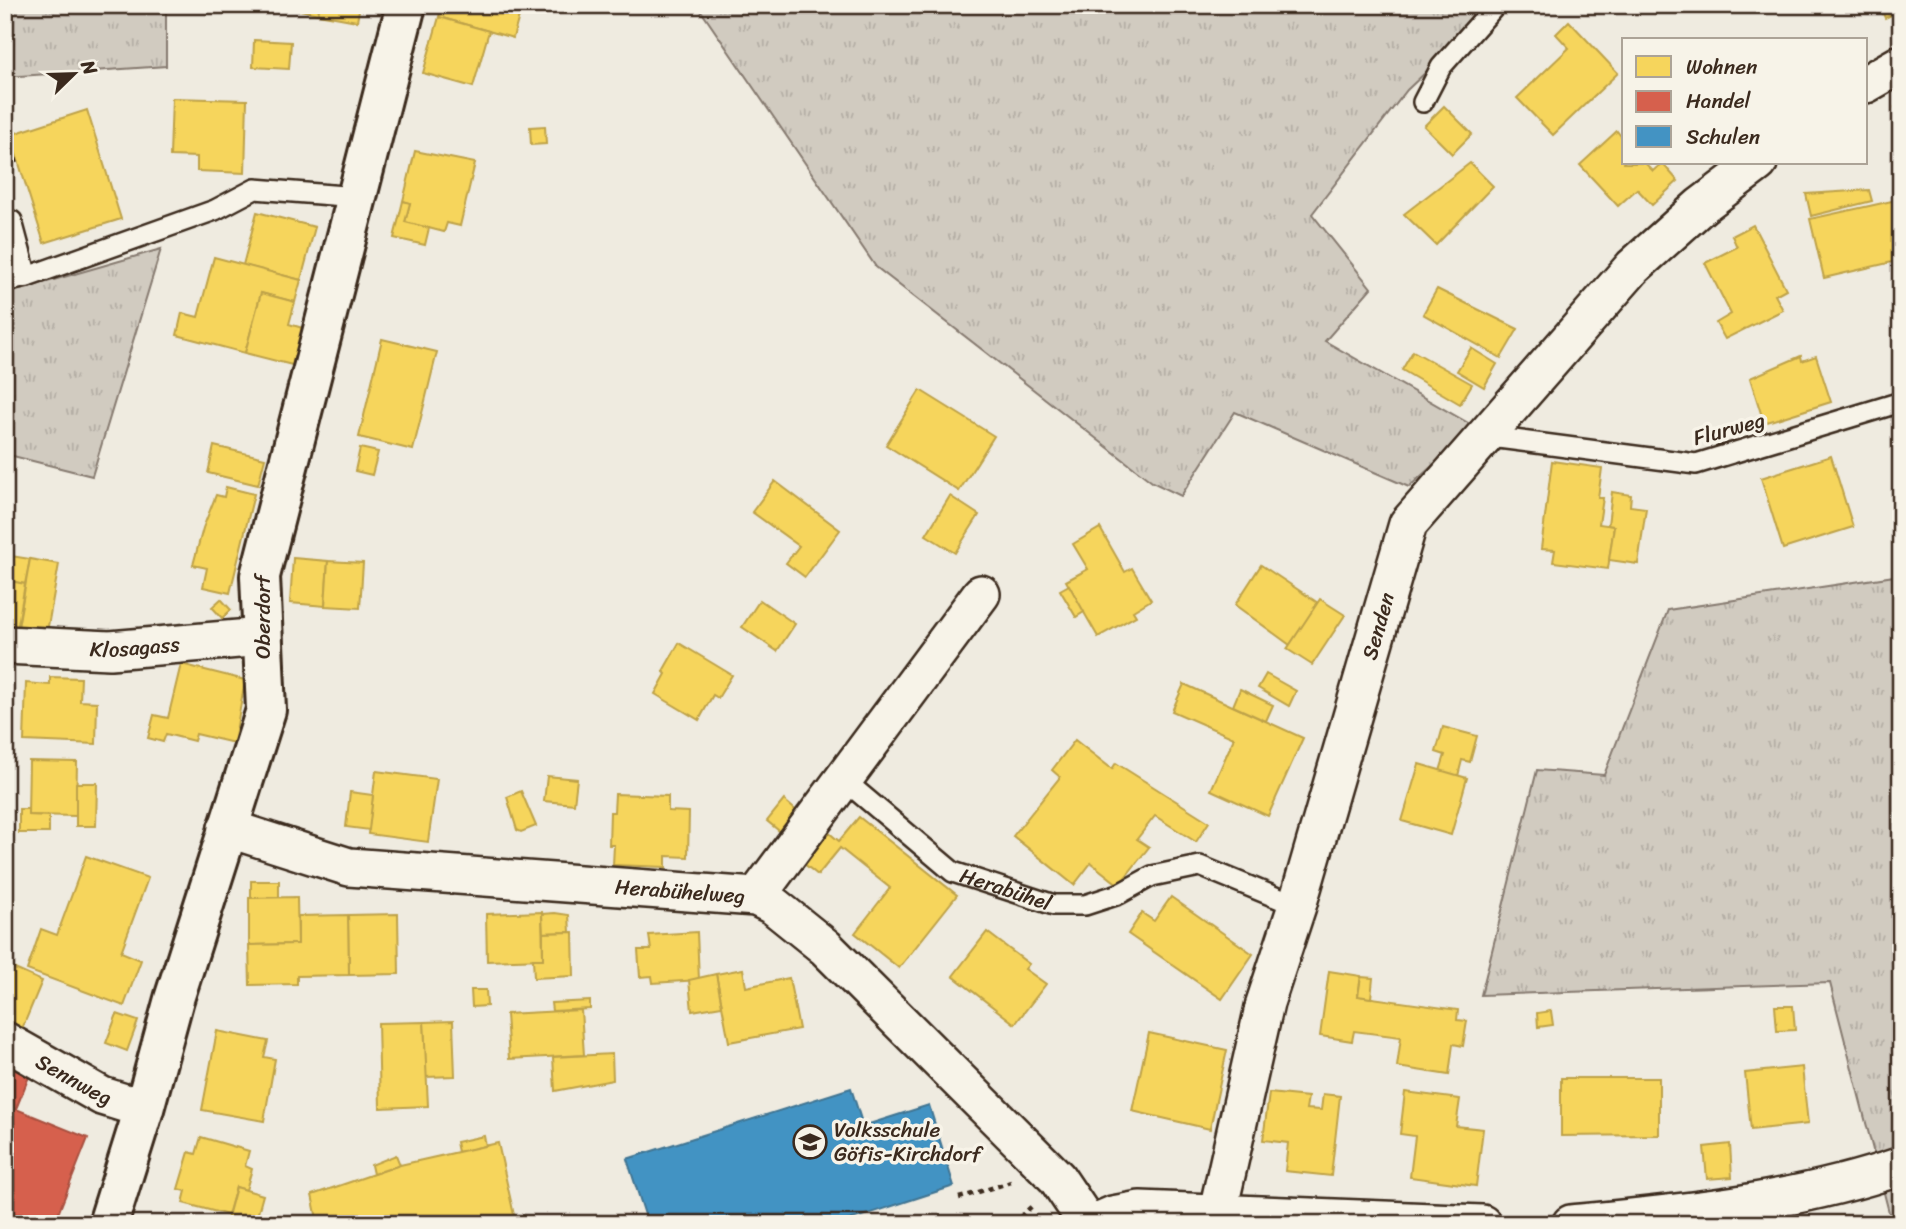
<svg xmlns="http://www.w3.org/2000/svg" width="1906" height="1229" font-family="Sriracha,sans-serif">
<defs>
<pattern id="grass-tufts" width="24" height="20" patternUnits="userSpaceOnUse" patternTransform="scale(1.75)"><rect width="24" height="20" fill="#d1cbc0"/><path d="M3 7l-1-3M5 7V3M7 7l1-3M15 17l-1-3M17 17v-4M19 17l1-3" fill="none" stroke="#b4aea5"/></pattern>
</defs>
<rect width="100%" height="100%" fill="#efebe0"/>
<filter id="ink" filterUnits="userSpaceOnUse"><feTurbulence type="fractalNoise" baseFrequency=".0143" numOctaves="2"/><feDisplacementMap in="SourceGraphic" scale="14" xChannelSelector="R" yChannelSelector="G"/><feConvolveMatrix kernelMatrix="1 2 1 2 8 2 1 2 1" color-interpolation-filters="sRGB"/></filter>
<g filter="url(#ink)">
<g fill="url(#grass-tufts)" stroke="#867a6f" stroke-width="2">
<path d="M5 5H133L166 12V66L5 77Z"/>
<path d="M697 5H1497L1407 90 1312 214 1371 288 1325 341 1475 427 1409 487 1235 412 1181 496 1152 482 876 267Z"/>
<path d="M161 249 92 476 5 454V294Z"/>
<path d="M1901 575V1224H1892L1830 983 1481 995 1537 770 1604 775 1668 610Z"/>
</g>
<g fill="#f6d55c" stroke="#bea249" stroke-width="2">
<path d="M279 5H320L318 14Z"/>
<path d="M320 5H360L357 21 318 14Z"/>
<path d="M442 5H522L513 38 439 17Z"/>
<path d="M1879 5H1901V11L1885 18Z"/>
<path d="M439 17 489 31 473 87 423 73Z"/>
<path d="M1569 21 1618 73 1553 135 1517 98 1569 48 1556 34Z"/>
<path d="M254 40 291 42 289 69 253 67Z"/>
<path d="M172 98 247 100 245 173 197 171V157L170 156Z"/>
<path d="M1901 100V128L1895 107Z"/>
<path d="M1444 106 1472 134 1452 154 1424 126Z"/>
<path d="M87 110 121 219 44 243 10 135Z"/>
<path d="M545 126 546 144 531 145 530 127Z"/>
<path d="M1617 131 1624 140V163H1645L1653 171 1662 163 1678 181 1652 205 1637 189 1618 206 1580 165Z"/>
<path d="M415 151 475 163 460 226 447 223 444 232 405 222 410 203 403 201Z"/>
<path d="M1470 163 1493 186 1436 245 1404 214Z"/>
<path d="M1869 190 1872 201 1811 216 1806 194Z"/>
<path d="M1901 199V260L1824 278 1810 219Z"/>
<path d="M403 201 410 203 405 222 429 228 425 245 394 238Z"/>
<path d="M257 212 315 227 301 280 243 265Z"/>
<path d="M1753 225 1786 289 1775 295 1783 310 1725 339 1716 323 1731 314 1705 263 1737 247 1732 236Z"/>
<path d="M214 257 301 280 295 302 261 293 245 353 177 335 182 313 198 317Z"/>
<path d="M1437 289 1518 329 1501 358 1423 314Z"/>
<path d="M261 293 295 302 289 324 306 329 296 366 245 353Z"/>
<path d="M382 339 437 352 413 450 359 437Z"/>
<path d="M1471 348 1497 364 1484 387 1457 371Z"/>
<path d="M1413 351 1472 384 1460 404 1402 370Z"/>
<path d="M1801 356 1802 361 1816 356 1831 402 1764 423 1750 378Z"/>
<path d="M920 390 994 436 959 491 886 445Z"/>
<path d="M214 446 265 458 258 485 208 473Z"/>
<path d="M360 448 378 452 372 475 355 471Z"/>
<path d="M1831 456 1853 527 1783 549 1761 478Z"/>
<path d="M1552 461 1602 468 1598 498H1603L1599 524 1614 526 1608 569 1553 562 1555 550 1541 549Z"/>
<path d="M775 481 840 530 805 577 786 563 799 546 752 512Z"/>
<path d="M226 487 254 494 230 593 203 587 207 568 193 565 203 528 216 495 224 497Z"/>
<path d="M1612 492 1631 495 1630 506 1646 508 1638 564 1609 560 1614 526 1608 525Z"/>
<path d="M950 496 979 515 955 553 926 535Z"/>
<path d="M1100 528 1125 572 1132 568 1151 600 1133 611 1136 616 1098 637 1066 581 1088 569 1073 544Z"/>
<path d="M5 555 30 559 25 584 5 580Z"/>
<path d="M293 558 328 561 325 606 290 603Z"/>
<path d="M30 559 59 564 47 632 18 627Z"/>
<path d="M328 561 363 563 360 608 325 606Z"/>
<path d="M1261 565 1318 603 1290 645 1235 605Z"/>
<path d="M5 580 25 584 16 636 5 634Z"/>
<path d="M1069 585 1084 612 1076 617 1060 590Z"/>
<path d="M221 599 231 610 222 618 212 607Z"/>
<path d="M1320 599 1345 615 1312 665 1287 649Z"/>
<path d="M760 600 795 624 777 651 742 627Z"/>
<path d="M679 643 732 675 718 698 713 695 699 720 655 694 666 674 663 671Z"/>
<path d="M181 664 245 680 234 743 196 734 194 741 166 734 163 742 148 738 154 715 168 718Z"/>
<path d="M1266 674 1296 691 1289 706 1258 688Z"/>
<path d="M50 677 81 678 80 701 97 702 96 744 24 741 26 683 50 685Z"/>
<path d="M1184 684 1303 738 1268 816 1211 790 1234 738 1172 711Z"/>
<path d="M1240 689 1273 705 1266 721 1233 706Z"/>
<path d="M1443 727 1477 736 1470 762 1462 760 1458 776 1440 771 1445 755 1436 752Z"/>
<path d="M1075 740 1112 769 1116 763 1209 822 1196 842 1155 816 1137 839 1149 847 1119 885 1091 863 1074 885 1013 836 1060 777 1052 770Z"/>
<path d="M29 761 77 762 76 816 28 815Z"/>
<path d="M1419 764 1467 778 1451 835 1402 821Z"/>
<path d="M376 771 437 779 428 842 368 834Z"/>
<path d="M547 776 577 779 574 804 544 801Z"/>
<path d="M76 783H97L96 826H76Z"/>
<path d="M521 791 536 826 521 832 517 830 507 797Z"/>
<path d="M350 792 373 795 369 830 346 827Z"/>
<path d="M615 794 668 796V811L689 812 688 857 666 856V867L613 865 614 845H609L610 812H614Z"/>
<path d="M784 800 800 814 783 834 767 821Z"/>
<path d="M19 809H28V815L49 816V833H19Z"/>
<path d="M859 817 957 895 899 968 855 933 890 888 840 848 818 875 803 863 828 832 839 841Z"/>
<path d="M86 856 148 878 121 952 141 960 124 1006 27 970 41 929 57 935Z"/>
<rect x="251" y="881" width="28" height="17"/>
<path d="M297 897 298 944 249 945V898Z"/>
<path d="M1171 897 1253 954 1222 999 1128 934 1142 913 1154 921Z"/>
<path d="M542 912 543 959 487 961 486 914Z"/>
<path d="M555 913 569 915 570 932 543 933 542 914Z"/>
<path d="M398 914 399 974 349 975 348 915Z"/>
<path d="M348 915 349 975 297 976V984L250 985 249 945 298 944V916Z"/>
<path d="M573 932 574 976 534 978 533 959H543V933Z"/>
<path d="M697 932 699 980 653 983 652 976 640 977 638 950H651L649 935Z"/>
<path d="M987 932 1029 964 1025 969 1046 984 1015 1024 953 976Z"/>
<path d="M8 966 42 981 20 1034 5 1027Z"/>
<path d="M743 969 746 987 789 978 799 1029 729 1042 716 974Z"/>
<path d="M1329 971 1361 976 1358 996 1458 1010 1457 1020 1467 1021 1463 1046 1453 1044 1449 1075 1397 1067 1401 1037 1354 1031 1352 1041 1320 1036Z"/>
<path d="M716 974 722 1006 692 1011 689 980Z"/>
<path d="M1361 977 1373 978 1371 998 1358 996Z"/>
<path d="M471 990H486L487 1006 472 1007Z"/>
<path d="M590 1001V1009L552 1011 551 1003Z"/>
<path d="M1775 1006H1793L1795 1030 1777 1031Z"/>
<path d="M581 1010 584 1055 509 1059 506 1014Z"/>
<path d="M1551 1011 1553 1025 1538 1027 1537 1013Z"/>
<path d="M117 1014 138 1021 127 1051 106 1043Z"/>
<path d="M453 1021 455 1076 426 1077 424 1022Z"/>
<path d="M424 1022 428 1106 380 1108 378 1023Z"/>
<path d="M217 1031 268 1041 264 1057 275 1059 264 1121 202 1110Z"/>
<path d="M1149 1033 1227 1050 1210 1129 1132 1111Z"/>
<path d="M612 1054 613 1080 555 1091 553 1057Z"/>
<path d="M1802 1067 1808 1124 1751 1130 1745 1073Z"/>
<path d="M1561 1078H1659V1135L1561 1136Z"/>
<path d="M1405 1092 1460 1099 1456 1126 1483 1129 1476 1186 1410 1177 1415 1136 1400 1134Z"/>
<path d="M1269 1093 1308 1097 1306 1109 1321 1110 1323 1094 1340 1096 1331 1176 1285 1171 1288 1143 1263 1140Z"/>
<path d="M484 1136 486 1146 458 1152 456 1142Z"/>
<path d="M201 1137 249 1151 245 1166 252 1169 246 1190 236 1187 228 1215 183 1203 186 1191 178 1189 189 1152 196 1154Z"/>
<path d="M498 1143 516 1224H318L312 1195 400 1165Z"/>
<path d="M1730 1144 1732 1177 1707 1179 1704 1147Z"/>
<path d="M396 1155 400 1165 373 1174 371 1165Z"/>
<path d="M236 1187 263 1195 255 1224H226Z"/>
<path d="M1873 1215V1224H1831V1217Z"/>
</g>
<path fill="#d6604d" stroke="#a8503f" stroke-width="2" d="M5 1058 32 1069 16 1109 88 1138 54 1224H5Z"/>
<path fill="#4393c3" stroke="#417492" stroke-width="2" d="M851 1088 863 1126 929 1105 954 1186 837 1224H648L627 1159Z"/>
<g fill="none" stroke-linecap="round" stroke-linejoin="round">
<defs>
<g id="service">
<path d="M1423 102 1441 67 1496 5"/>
<path d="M27 277 215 210 255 189 357 197"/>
<path d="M5 282 27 277 12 221"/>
<path d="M1483 436 1696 464 1901 402"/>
<path id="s1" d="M844 780 953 872 1054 905H1085L1119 894 1152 876 1200 866 1297 906"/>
</g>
<g id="minor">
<path d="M1866 84 1901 64"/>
<path id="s2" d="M5 645 110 650 262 637"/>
<path id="s3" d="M227 828 349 867 756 897 774 906 825 947 1057 1178 1088 1224"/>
<path d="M756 897 981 594"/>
<path id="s4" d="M5 1041 102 1096 144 1109"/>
<path id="s5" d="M1217 1215 1265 1003 1297 906 1408 524 1633 267 1701 206 1758 163"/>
<path d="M1092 1224 1113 1215 1140 1210 1482 1224"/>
<path d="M1571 1224C1683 1213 1794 1203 1901 1166"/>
</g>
<path id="secondary" d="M108 1224 144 1109 174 999 266 710 260 576 406 5"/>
</defs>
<use href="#service" stroke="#3b2a1e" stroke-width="24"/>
<use href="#minor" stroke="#3b2a1e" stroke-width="42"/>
<use href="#secondary" stroke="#3b2a1e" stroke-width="44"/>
<g stroke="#3b2a1e" stroke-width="4.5" stroke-dasharray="5 5" stroke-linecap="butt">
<path d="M5 164 18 160"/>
<path d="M959 1198 1011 1182"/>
<path d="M1013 1224 1033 1205"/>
</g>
<use href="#service" stroke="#f7f3e8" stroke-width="19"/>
<use href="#minor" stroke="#f7f3e8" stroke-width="37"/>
<use href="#secondary" stroke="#f7f3e8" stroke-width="38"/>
</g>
</g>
<defs>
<symbol id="school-ring" viewBox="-11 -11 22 22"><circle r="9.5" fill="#f7f3e8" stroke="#3b2a1e" stroke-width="1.5"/><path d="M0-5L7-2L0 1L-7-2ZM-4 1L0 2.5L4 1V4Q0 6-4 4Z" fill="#3b2a1e"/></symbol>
</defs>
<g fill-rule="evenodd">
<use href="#school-ring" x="791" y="1123" width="38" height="38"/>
</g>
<g text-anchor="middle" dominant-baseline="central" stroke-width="7" stroke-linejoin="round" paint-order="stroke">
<g font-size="21" fill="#3b2a1e" stroke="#f7f3e8">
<text transform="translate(1729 429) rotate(-15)">Flurweg</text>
<text transform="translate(263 617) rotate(-90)">Oberdorf</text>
<text stroke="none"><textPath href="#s5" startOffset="611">Senden</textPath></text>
<text stroke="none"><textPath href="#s2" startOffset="130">Klosagass</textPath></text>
<text stroke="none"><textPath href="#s1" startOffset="198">Herabühel</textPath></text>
<text stroke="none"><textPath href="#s3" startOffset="460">Herabühelweg</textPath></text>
<text stroke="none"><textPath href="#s4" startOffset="79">Sennweg</textPath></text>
</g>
<g font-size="21" fill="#3b2a1e" stroke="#f7f3e8" text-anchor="start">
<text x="834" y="1130">Volksschule<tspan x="834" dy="24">Göfis-Kirchdorf</tspan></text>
</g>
</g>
<rect width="1906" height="1229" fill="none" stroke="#f7f3e8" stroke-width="28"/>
<rect x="14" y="14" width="1878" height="1201" fill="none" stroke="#3b2a1e" stroke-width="2.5" filter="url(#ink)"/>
<rect x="1622" y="38" width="245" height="126" fill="#f7f3e8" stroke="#aca397" stroke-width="2"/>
<rect x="1636" y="56" width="35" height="21" fill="#f6d55c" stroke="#aca397" stroke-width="2"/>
<text x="1686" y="74" font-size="21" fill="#3b2a1e">Wohnen</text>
<rect x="1636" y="91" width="35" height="21" fill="#d6604d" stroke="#aca397" stroke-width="2"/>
<text x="1686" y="108" font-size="21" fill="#3b2a1e">Handel</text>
<rect x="1636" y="126" width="35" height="21" fill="#4393c3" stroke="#aca397" stroke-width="2"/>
<text x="1686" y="144" font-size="21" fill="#3b2a1e">Schulen</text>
<g transform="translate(74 74) rotate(67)" stroke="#f7f3e8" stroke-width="5" paint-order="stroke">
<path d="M0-5L12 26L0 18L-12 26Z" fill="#3b2a1e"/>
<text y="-10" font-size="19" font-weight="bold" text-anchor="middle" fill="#3b2a1e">N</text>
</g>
</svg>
